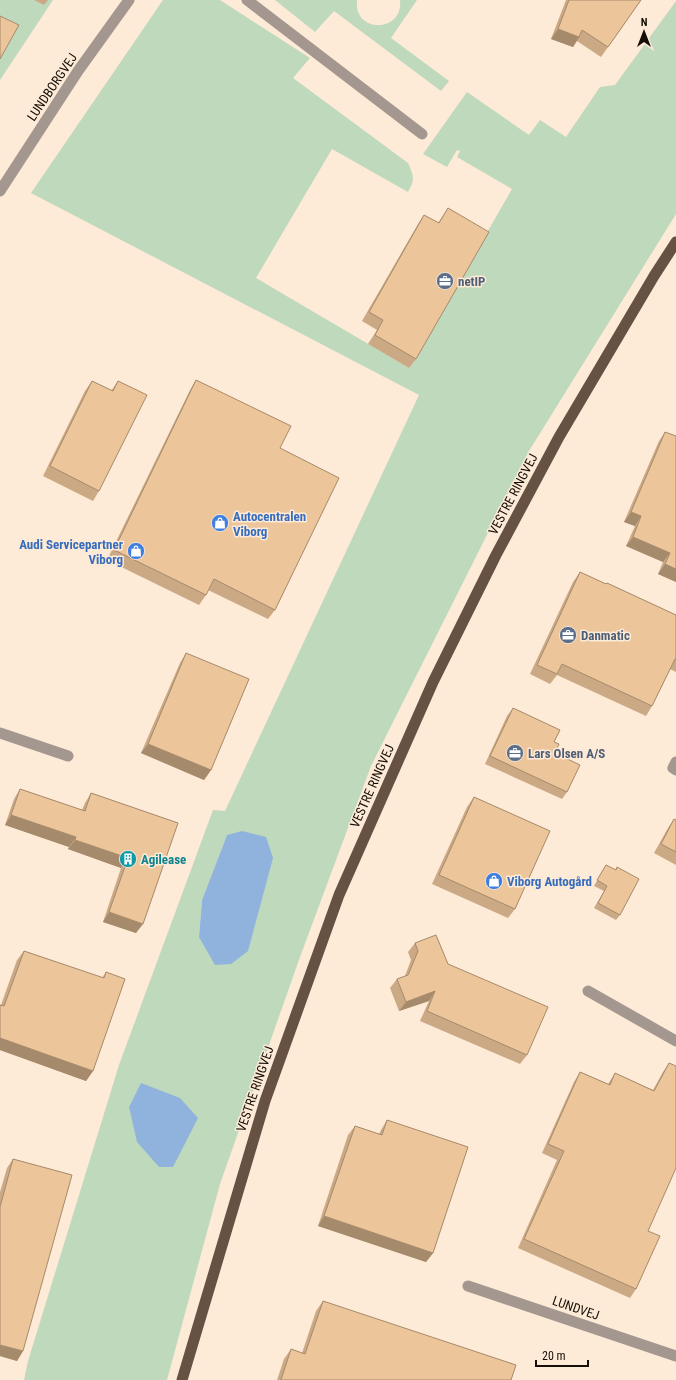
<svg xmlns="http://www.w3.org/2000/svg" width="676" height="1380" font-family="'Roboto Condensed',sans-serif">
<rect width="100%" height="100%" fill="#fdead7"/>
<g fill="#bfd9bc" fill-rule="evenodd">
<path d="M0 0H53L0 80Z"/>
<path d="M163 0H220L310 58 293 78 408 163C414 176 415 180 408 192L332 149 256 278 409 368 512 189 457 157 460 151 457 150 447 167 423 154 467 92 529 135 540 120 566 137 600 87 615 85 676 1V214L529 451 371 766 300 957 220 1184 167 1380H24L28 1361 119 1065 213 810 225 811 419 395 31 193ZM227 835 199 937 202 900Z"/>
<path d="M275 0H357C353 34 404 33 400 0H417L391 38 449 81 441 91 334 11 315 32Z"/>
</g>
<g fill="#8fb3dc">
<path d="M242 831 266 837 273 858 248 951 231 964 215 965 199 937 202 900 227 835Z"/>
<path d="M141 1083 180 1098 198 1118 173 1167H159L137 1142 129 1107Z"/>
</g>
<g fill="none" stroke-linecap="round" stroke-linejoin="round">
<g stroke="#a3978f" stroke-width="11">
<path d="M247 0 422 134"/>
<path d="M0 191 78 71 129 0"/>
<path d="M0 733 68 756"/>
<path d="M676 762 673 768 676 770"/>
<path d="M588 991 676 1041"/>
<path d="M468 1286 676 1356"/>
</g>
<path stroke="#665143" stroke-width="11" d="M182 1380 265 1101 339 895 433 682 496 555 559 437 654 276 676 242"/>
</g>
<g fill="#cba984">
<path d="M34 0H48L44 5Z"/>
<path d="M566 0H641L601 57 577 41 573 47 551 39Z"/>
<path d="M448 208 416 359 409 368 368 344 377 330 362 321 418 224 424 215 438 223Z"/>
<path d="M196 380 280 448 275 610 268 619 208 590 206 595 199 605 107 560 190 390Z"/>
<path d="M92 381 111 391 118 381 99 491 93 501 43 476 85 391Z"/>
<path d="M665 432 676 436V582L658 574 663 562 626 546 635 526 624 522 659 441Z"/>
<path d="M580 572 606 584 607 583 676 615V672L670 669 652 706 646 716 557 675 550 684 530 674 573 582Z"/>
<path d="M186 653 211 770 204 780 141 753 180 663Z"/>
<path d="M513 708 554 742 555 753 567 792 562 799 485 764 507 716Z"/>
<path d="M20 789 82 810 85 803 91 793 178 823 136 933 103 922 121 868 68 849 69 847 5 825 14 799Z"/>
<path d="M474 797 515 909 508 918 432 884 467 807Z"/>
<path d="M674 819 676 820V865L654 853 668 828Z"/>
<path d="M606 865 615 870 617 867 620 915 616 920 594 908 604 891 594 886Z"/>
<path d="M415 943 448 964 527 1055 520 1064 420 1021 429 1001 399 1011 390 988 397 979 405 976 411 960 408 952Z"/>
<path d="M24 951 102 978 106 972 93 1071 86 1081 0 1050V1005H1L17 960Z"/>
<path d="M669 1063 648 1231 636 1289 630 1298 518 1248 557 1160 542 1153 574 1082 580 1072 608 1084 615 1073 653 1090 663 1072Z"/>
<path d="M387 1120 433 1253 426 1262 318 1226 348 1135 355 1126 379 1134 381 1130Z"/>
<path d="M13 1159 23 1351 17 1361 0 1356V1192L7 1168Z"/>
<path d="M323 1301 511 1380H277L284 1359 291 1349 302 1353 316 1311Z"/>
</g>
<g fill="#a58a6c">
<path d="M558 29 579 37 573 47 551 39Z"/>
<path d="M631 512 641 516 635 526 624 522Z"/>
<path d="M633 537 670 553 663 562 626 546Z"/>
<path d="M665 564 676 569V582L658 574Z"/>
<path d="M148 744 211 770 204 780 141 753Z"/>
<path d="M11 815 76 837 69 847 5 825Z"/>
<path d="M75 840 128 858 121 868 68 849Z"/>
<path d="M109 912 143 924 136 933 103 922Z"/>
<path d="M435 991 429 1001 399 1011 406 1002Z"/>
<path d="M0 1038 93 1071 86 1081 0 1050Z"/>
<path d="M324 1216 433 1253 426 1262 318 1226Z"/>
<path d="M0 1345 23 1351 17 1361 0 1356Z"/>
</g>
<g fill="#ecc59a" stroke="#a58a6c">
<path d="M569 0H641L608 47 582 30 579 37 558 29Z"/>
<path d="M0 16 19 25 0 59Z"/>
<path d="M448 208 489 232 416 359 375 335 383 320 369 312 424 215 439 223Z"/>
<path d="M196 380 291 426 280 448 339 478 275 610 214 579 206 595 114 550Z"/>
<path d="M92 381 113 391 118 381 147 395 99 491 50 466Z"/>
<path d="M665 432 676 436V569L665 564 670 553 633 537 641 516 631 512Z"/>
<path d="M580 572 606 584 607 583 676 615V659H675L652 706 562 664 557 674 537 665Z"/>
<path d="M186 653 249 679 211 770 148 744Z"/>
<path d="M513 708 560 730 554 742 559 744 555 753 580 765 567 792 490 756Z"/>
<path d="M20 789 85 811 91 793 178 823 143 924 109 912 128 858 75 840 76 837 11 815Z"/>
<path d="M474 797 550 831 515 909 439 875Z"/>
<path d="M674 819 676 820V852L661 844Z"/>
<path d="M606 865 616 870 617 867 639 879 620 915 598 903 607 886 597 880Z"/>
<path d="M436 935 448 964 548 1007 527 1055 427 1011 435 991 406 1002 397 979 408 975 418 951 415 943Z"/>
<path d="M24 951 104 978 106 972 125 979 93 1071 0 1038V1005L4 1006Z"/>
<path d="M669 1063 676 1066V1168L648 1231 660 1236 636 1289 524 1239 564 1151 548 1144 580 1072 610 1085 615 1073 654 1091Z"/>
<path d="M387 1120 468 1147 433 1253 324 1216 355 1126 382 1135Z"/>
<path d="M13 1159 72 1175 23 1351 0 1345V1207Z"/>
<path d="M323 1301 516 1365 511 1380H281L291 1349 305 1354Z"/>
</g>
<defs>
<symbol id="office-disc" viewBox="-11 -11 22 22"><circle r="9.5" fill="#5c6f8a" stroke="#fdead7"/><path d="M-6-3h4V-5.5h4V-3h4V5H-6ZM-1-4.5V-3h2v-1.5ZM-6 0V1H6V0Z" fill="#fff"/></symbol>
<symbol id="shop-disc" viewBox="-11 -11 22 22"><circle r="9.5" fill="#3f7fe0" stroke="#fdead7"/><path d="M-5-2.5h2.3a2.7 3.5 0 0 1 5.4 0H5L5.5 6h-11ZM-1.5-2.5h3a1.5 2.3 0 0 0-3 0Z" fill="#fff"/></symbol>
<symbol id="building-disc" viewBox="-11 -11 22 22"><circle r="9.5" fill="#0f9aa8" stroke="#fdead7"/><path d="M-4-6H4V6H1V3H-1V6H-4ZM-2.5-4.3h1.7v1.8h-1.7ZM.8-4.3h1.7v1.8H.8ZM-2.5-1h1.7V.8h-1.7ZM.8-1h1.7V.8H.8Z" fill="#fff"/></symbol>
</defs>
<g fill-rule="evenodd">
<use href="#office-disc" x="435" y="271" width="20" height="20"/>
<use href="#shop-disc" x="210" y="513" width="20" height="20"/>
<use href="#shop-disc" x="126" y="541" width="20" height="20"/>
<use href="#office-disc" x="558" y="625" width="20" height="20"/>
<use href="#office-disc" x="505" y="743" width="20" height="20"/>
<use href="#building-disc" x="118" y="849" width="20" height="20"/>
<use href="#shop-disc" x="484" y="871" width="20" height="20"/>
</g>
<g text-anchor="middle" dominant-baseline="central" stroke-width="3" stroke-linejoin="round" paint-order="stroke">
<g font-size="13" fill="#160f07" stroke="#fdead7">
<text transform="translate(52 87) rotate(-56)">LUNDBORGVEJ</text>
<text transform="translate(513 494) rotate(-62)">VESTRE RINGVEJ</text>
<text transform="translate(372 786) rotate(-66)">VESTRE RINGVEJ</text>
<text transform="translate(255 1089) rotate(-71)">VESTRE RINGVEJ</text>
<text transform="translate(576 1308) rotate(19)">LUNDVEJ</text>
</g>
<g font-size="13" font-weight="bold" fill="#4e5e75" stroke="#fdead7" text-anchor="start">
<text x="458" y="281">netIP</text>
<text x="581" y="635">Danmatic</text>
<text x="528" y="753">Lars Olsen A/S</text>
</g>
<g font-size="13" font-weight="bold" fill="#366cbe" stroke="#fdead7" text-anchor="start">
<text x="233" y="516">Autocentralen<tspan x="233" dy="15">Viborg</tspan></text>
<text x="123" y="544" text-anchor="end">Audi Servicepartner<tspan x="123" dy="15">Viborg</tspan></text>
<text x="507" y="881">Viborg Autogård</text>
</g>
<g font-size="13" font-weight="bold" fill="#0d838f" stroke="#fdead7" text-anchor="start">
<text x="141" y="859">Agilease</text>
</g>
</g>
<g transform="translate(644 32)" stroke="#fdead7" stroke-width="3" paint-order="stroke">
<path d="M0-3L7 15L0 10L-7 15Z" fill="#160f07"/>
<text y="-6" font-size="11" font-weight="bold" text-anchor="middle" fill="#160f07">N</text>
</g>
<path d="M536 1360v6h52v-6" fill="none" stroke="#160f07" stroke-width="2"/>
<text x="542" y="1360" font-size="12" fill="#160f07" stroke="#fdead7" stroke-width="3" paint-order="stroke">20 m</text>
</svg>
